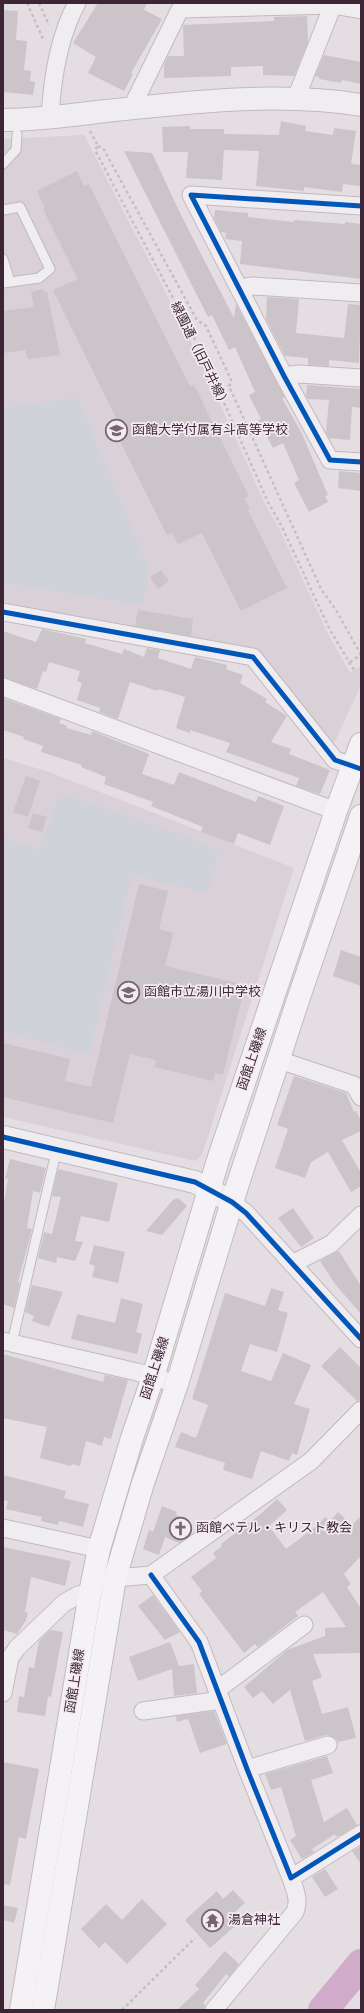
<svg xmlns="http://www.w3.org/2000/svg" width="364" height="2013" font-family="'Varela Round','Noto Sans JP',sans-serif">
<rect width="100%" height="100%" fill="#e4dee2"/>
<g fill="#dad0d7">
<path d="M84 135 197 353 266 506 280 530 328 634 350 673 359 667 361 669V685L332 748 256 653 3 605V139Z"/>
<path d="M3 758 49 772 294 868 202 1155 196 1161 3 1117Z"/>
</g>
<g fill="#cfd2d8">
<path d="M77 397 149 569 143 605 3 583V408Z"/>
<path d="M60 793 183 835 219 852 207 893 132 875 89 1055 3 1031V837L40 850Z"/>
</g>
<g fill="none" stroke-linecap="round" stroke-linejoin="round">
<path stroke="#d0acca" stroke-width="30" d="M323 2010 361 1964"/>
</g>
<g fill="#cbc4c9">
<path d="M98 3H147L144 10 162 19 131 73 133 74 124 91 88 73 96 57 73 43Z"/>
<path d="M3 10 18 11 16 40 27 41 24 70 31 71 30 81 35 82 33 95 3 92Z"/>
<path d="M307 16 308 42 294 76 263 75V66L231 67V76L164 78V65L168 56H184L183 25 274 21V17Z"/>
<path d="M324 55 361 62V84L342 80 341 83 319 79V77L315 76Z"/>
<path d="M281 121 306 126 305 131 333 135 334 128 356 131 351 164 361 165V186L343 184 342 192 304 187V191L256 186 259 151 224 150 222 180 186 178 188 152H163L162 127 190 126V129H224V134L279 135Z"/>
<path d="M124 151 152 153 181 215 234 318 236 304 285 398H282L302 434 328 495 325 496 328 502 309 512 294 483 299 480 283 443 273 448 258 420 261 419 249 395 255 392 235 347 229 350 212 315 208 317Z"/>
<path d="M77 171 84 186 89 184 190 386 194 385 249 496 244 498 250 509 248 510 287 588 241 611 202 533 178 544 172 533 167 535 112 425 118 422 53 290 78 279 43 209 45 208 37 191Z"/>
<path d="M215 210 248 213V217L294 222V220L345 224V222L361 224V279L240 264 242 241 225 239 226 233 221 232 214 218Z"/>
<path d="M43 289 45 293 47 292 60 355 28 359 25 350 3 353V311L34 307 31 292Z"/>
<path d="M267 297 299 299 296 333 344 338 348 304 361 305 359 363 329 360V366L308 365V358L285 356 266 319Z"/>
<path d="M307 385 361 389V408L352 407 350 440 329 438 326 432 329 400 308 399 306 396Z"/>
<path d="M339 471 361 473V491L338 488Z"/>
<path d="M161 570 169 581 158 589 150 577Z"/>
<path d="M138 610 193 619 191 636 135 626Z"/>
<path d="M42 629 86 639 85 643 122 654 124 649 144 657 147 648 160 650 158 658 191 669 195 657 227 665 226 669 243 675 240 683 267 699 265 702 287 716 271 742 291 749 289 754 330 770 320 794 296 786 299 778 226 752 230 743 190 730V733L176 728 185 697 159 689 158 691 130 682 118 719 99 712 100 708 77 700 82 683 77 681 80 671 49 662 46 672 43 671 37 689 3 677V631L36 642Z"/>
<path d="M3 698 61 719 59 723 67 726V728L91 735 92 731 149 754 142 774 174 785 179 772 256 802 258 796 284 806 270 845 238 833 234 844 201 832 203 827 151 806 153 802 104 784 106 777 81 767 82 765 41 752 43 746 23 739 24 737 3 730Z"/>
<path d="M26 776 40 781 28 817 13 812Z"/>
<path d="M33 813 47 817 42 832 28 828Z"/>
<path d="M139 884 168 891 159 929 173 933 165 966 245 985 223 1075 215 1073 213 1081 155 1067 156 1060 130 1054 113 1123 3 1097V1043L70 1059 65 1081 91 1087Z"/>
<path d="M341 950 361 957V986L333 976Z"/>
<path d="M294 1076 346 1093 354 1112 356 1111 361 1121V1131L342 1140 361 1173V1186L351 1192 328 1152 311 1162 305 1178 275 1168 288 1129 277 1125Z"/>
<path d="M10 1159 46 1168 40 1193 33 1191 27 1228 32 1229 18 1282H20L14 1308 3 1304V1209L8 1179 5 1178Z"/>
<path d="M58 1169 118 1183 109 1222 81 1216 75 1241 83 1242 75 1261 57 1257 56 1263 38 1258 44 1232 52 1234 61 1197 52 1196Z"/>
<path d="M178 1198 187 1206 162 1235 146 1231 173 1200Z"/>
<path d="M293 1208 314 1238 301 1247 278 1218Z"/>
<path d="M94 1245 125 1252 118 1283 92 1277 95 1266 89 1264Z"/>
<path d="M339 1251 361 1286V1314L335 1284 320 1261Z"/>
<path d="M32 1285 63 1292 49 1327 32 1321 34 1316 25 1312Z"/>
<path d="M271 1288 284 1292 278 1310 288 1313 277 1352 250 1344 241 1371 271 1381 283 1353 311 1365 294 1404 310 1409 297 1455 292 1453 289 1461 261 1451 252 1479 223 1470 225 1463 175 1447 181 1432 196 1438 208 1405 192 1399 225 1293 265 1306Z"/>
<path d="M121 1298 143 1304 136 1332 142 1334 137 1354 71 1339 77 1314 115 1323Z"/>
<path d="M340 1347 361 1368V1400L357 1401 321 1366Z"/>
<path d="M3 1354 103 1382 105 1375 128 1380 111 1439 104 1437 102 1446 86 1441 80 1466 72 1464 71 1466 40 1458 47 1427 3 1418Z"/>
<path d="M3 1475 66 1491 64 1498 89 1504 83 1527 59 1521 58 1525 41 1521 42 1517 6 1509 8 1501 3 1500Z"/>
<path d="M277 1499 287 1510 269 1526 286 1549 318 1525 325 1517 330 1521 338 1512 352 1525 361 1516V1556L344 1574 351 1584 347 1587 361 1609 360 1653 313 1654 322 1677 312 1681 322 1714 348 1707 356 1738 338 1742 335 1738 326 1735 305 1741 290 1690 273 1704 262 1691 253 1698 244 1687 287 1650 325 1636V1628L346 1627 323 1592 295 1612 298 1616 259 1646 257 1647 255 1644 244 1653 199 1594 202 1591 191 1577 216 1558 213 1553 222 1546 221 1544 262 1513Z"/>
<path d="M162 1506 177 1512 176 1515 189 1520 182 1541 179 1543 165 1537 159 1555 143 1549 149 1530 153 1532Z"/>
<path d="M3 1547 71 1561 65 1586 31 1577 25 1612 28 1613 26 1620 17 1634 3 1630Z"/>
<path d="M153 1595 180 1632 165 1640 138 1606Z"/>
<path d="M50 1630 63 1632 51 1697 48 1696 45 1716 17 1712 19 1696 24 1697 29 1667 34 1668 39 1641Z"/>
<path d="M170 1642 179 1666 194 1664 197 1693 174 1696 172 1669 138 1681 129 1657Z"/>
<path d="M214 1711 227 1744 200 1753 188 1719 177 1722 176 1716Z"/>
<path d="M327 1756 333 1773 311 1780 324 1822 347 1808 357 1825 341 1835 336 1837 335 1834 312 1849 314 1852 302 1859 290 1840 296 1836 281 1787 271 1790 265 1774Z"/>
<path d="M3 1762 39 1769 26 1839 19 1837 10 1885 3 1884Z"/>
<path d="M361 1846V1864L352 1851Z"/>
<path d="M325 1869 338 1889 325 1897 312 1877Z"/>
<path d="M233 1890 245 1903 235 1912 242 1920 210 1948 185 1920 217 1891 223 1899Z"/>
<path d="M142 1899 167 1924 127 1964 105 1942 99 1948 81 1929 106 1904 122 1920Z"/>
<path d="M3 1905 18 1908 14 1923 3 1920Z"/>
<path d="M225 1951 239 1964 229 1977 226 1974 203 2003 205 2005 204 2010H177L199 1989 195 1985Z"/>
</g>
<g fill="none" stroke-linecap="round" stroke-linejoin="round">
<defs>
<g id="service">
<path d="M3 164 16 150 17 134"/>
<path d="M3 210 20 207 50 269 39 278 3 283"/>
<path d="M3 259 10 282"/>
<path d="M12 1343 54 1161"/>
</g>
<g id="minor">
<path d="M181 9 333 5 361 10"/>
<path d="M296 98 333 5"/>
<path d="M131 109 183 3"/>
<path d="M50 118C52 79 58 38 77 3"/>
<path d="M361 206 191 195 284 376 330 460 361 462"/>
<path d="M239 288 253 286 361 293"/>
<path d="M284 376 299 374 361 378"/>
<path d="M3 612 253 657 335 760 361 769"/>
<path d="M3 687 336 811"/>
<path d="M279 1060 354 1085 361 1097"/>
<path d="M232 1202 246 1213 361 1339"/>
<path d="M292 1264 331 1244 361 1215"/>
<path d="M3 1341 137 1372 177 1384"/>
<path d="M3 1528 99 1549"/>
<path d="M151 1575 199 1642 247 1769 291 1878 361 1834"/>
<path d="M115 1578 151 1575 311 1461 361 1410"/>
<path d="M217 1690 304 1625"/>
<path d="M3 1693 10 1658 17 1648 64 1603 78 1595 90 1593"/>
<path d="M143 1711 221 1700"/>
<path d="M247 1769 328 1745"/>
<path d="M214 2010 295 1912C300 1900 295 1890 291 1878"/>
</g>
<g id="tertiary">
<path d="M3 120C35 120 66 116 97 112 184 103 274 91 361 105"/>
<path d="M3 1137 195 1182 232 1202"/>
</g>
<g id="primary">
<path d="M21 2010 90 1593 99 1549 132 1438 153 1377 218 1160 336 811 361 744"/>
<path d="M43 2010 115 1578 143 1483 177 1384 232 1202 298 1000 361 816"/>
</g>
</defs>
<use href="#service" stroke="#c0babd" stroke-width="11"/>
<use href="#minor" stroke="#c0babd" stroke-width="19"/>
<use href="#tertiary" stroke="#c0babd" stroke-width="24"/>
<use href="#primary" stroke="#c2babf" stroke-width="24"/>
<g stroke="#c4bfc4" stroke-width="2.5" stroke-dasharray="3 3" stroke-linecap="butt">
<path d="M27 3 44 41"/>
<path d="M39 3 49 25"/>
<path d="M90 131 98 146 95 150 201 351 268 502 282 527 329 628 354 670"/>
<path d="M98 146 103 148 197 320 206 326 232 382 229 386 321 589 336 610 361 655"/>
<path d="M350 662 361 655"/>
<path d="M122 2010 195 1938"/>
</g>
<use href="#service" stroke="#f0edf0" stroke-width="9"/>
<use href="#minor" stroke="#f0edf0" stroke-width="17"/>
<use href="#tertiary" stroke="#f0edf0" stroke-width="22"/>
<use href="#primary" stroke="#f4f2f4" stroke-width="22"/>
<defs>
<g id="cycleway">
<path d="M361 206 191 195 284 376 330 460 361 462"/>
<path d="M3 612 253 657 335 760 361 769"/>
<path d="M3 1137 195 1182 232 1202 246 1213 361 1339"/>
<path d="M151 1575 199 1642 247 1769 291 1878 361 1834"/>
</g>
</defs>
<use href="#cycleway" stroke="#f4ebf2" stroke-width="8"/>
<use href="#cycleway" stroke="#0057b8" stroke-width="5"/>
</g>
<defs>
<symbol id="school-ring" viewBox="-11 -11 22 22"><circle r="9.5" fill="#f4ebf2" stroke="#776672" stroke-width="1.5"/><path d="M0-5L7-2L0 1L-7-2ZM-4 1L0 2.5L4 1V4Q0 6-4 4Z" fill="#776672"/></symbol>
<symbol id="church-ring" viewBox="-11 -11 22 22"><circle r="9.5" fill="#f4ebf2" stroke="#776672" stroke-width="1.5"/><path d="M-1.2-6h2.4v3.5h3.3v2.4h-3.3V6h-2.4V-.1h-3.3v-2.4h3.3Z" fill="#776672"/></symbol>
<symbol id="temple-ring" viewBox="-11 -11 22 22"><circle r="9.5" fill="#f4ebf2" stroke="#776672" stroke-width="1.5"/><path d="M0-6L5-2H3V0L6.5 2.5H4V6H1.5V3h-3V6H-4V2.5H-6.5L-3 0V-2H-5Z" fill="#776672"/></symbol>
</defs>
<g fill-rule="evenodd">
<use href="#school-ring" x="104" y="418" width="25" height="25"/>
<use href="#school-ring" x="116" y="980" width="25" height="25"/>
<use href="#church-ring" x="168" y="1516" width="25" height="25"/>
<use href="#temple-ring" x="200" y="1908" width="25" height="25"/>
</g>
<g text-anchor="middle" dominant-baseline="central" stroke-width="3.5" stroke-linejoin="round" paint-order="stroke">
<g font-size="13" fill="#3c2636" stroke="#f4ebf2">
<text transform="translate(200 355) rotate(64)">緑園通（旧戸井線）</text>
<text transform="translate(252 1059) rotate(-71)">函館上磯線</text>
<text transform="translate(155 1368) rotate(-72)">函館上磯線</text>
<text transform="translate(75 1681) rotate(-81)">函館上磯線</text>
</g>
<g font-size="13" fill="#3c2636" stroke="#f4ebf2" text-anchor="start">
<text x="132" y="430">函館大学付属有斗高等学校</text>
<text x="144" y="992">函館市立湯川中学校</text>
<text x="196" y="1528">函館ベテル・キリスト教会</text>
<text x="228" y="1920">湯倉神社</text>
</g>
</g>
<rect width="364" height="2013" fill="none" stroke="#3c2636" stroke-width="8"/>
</svg>
